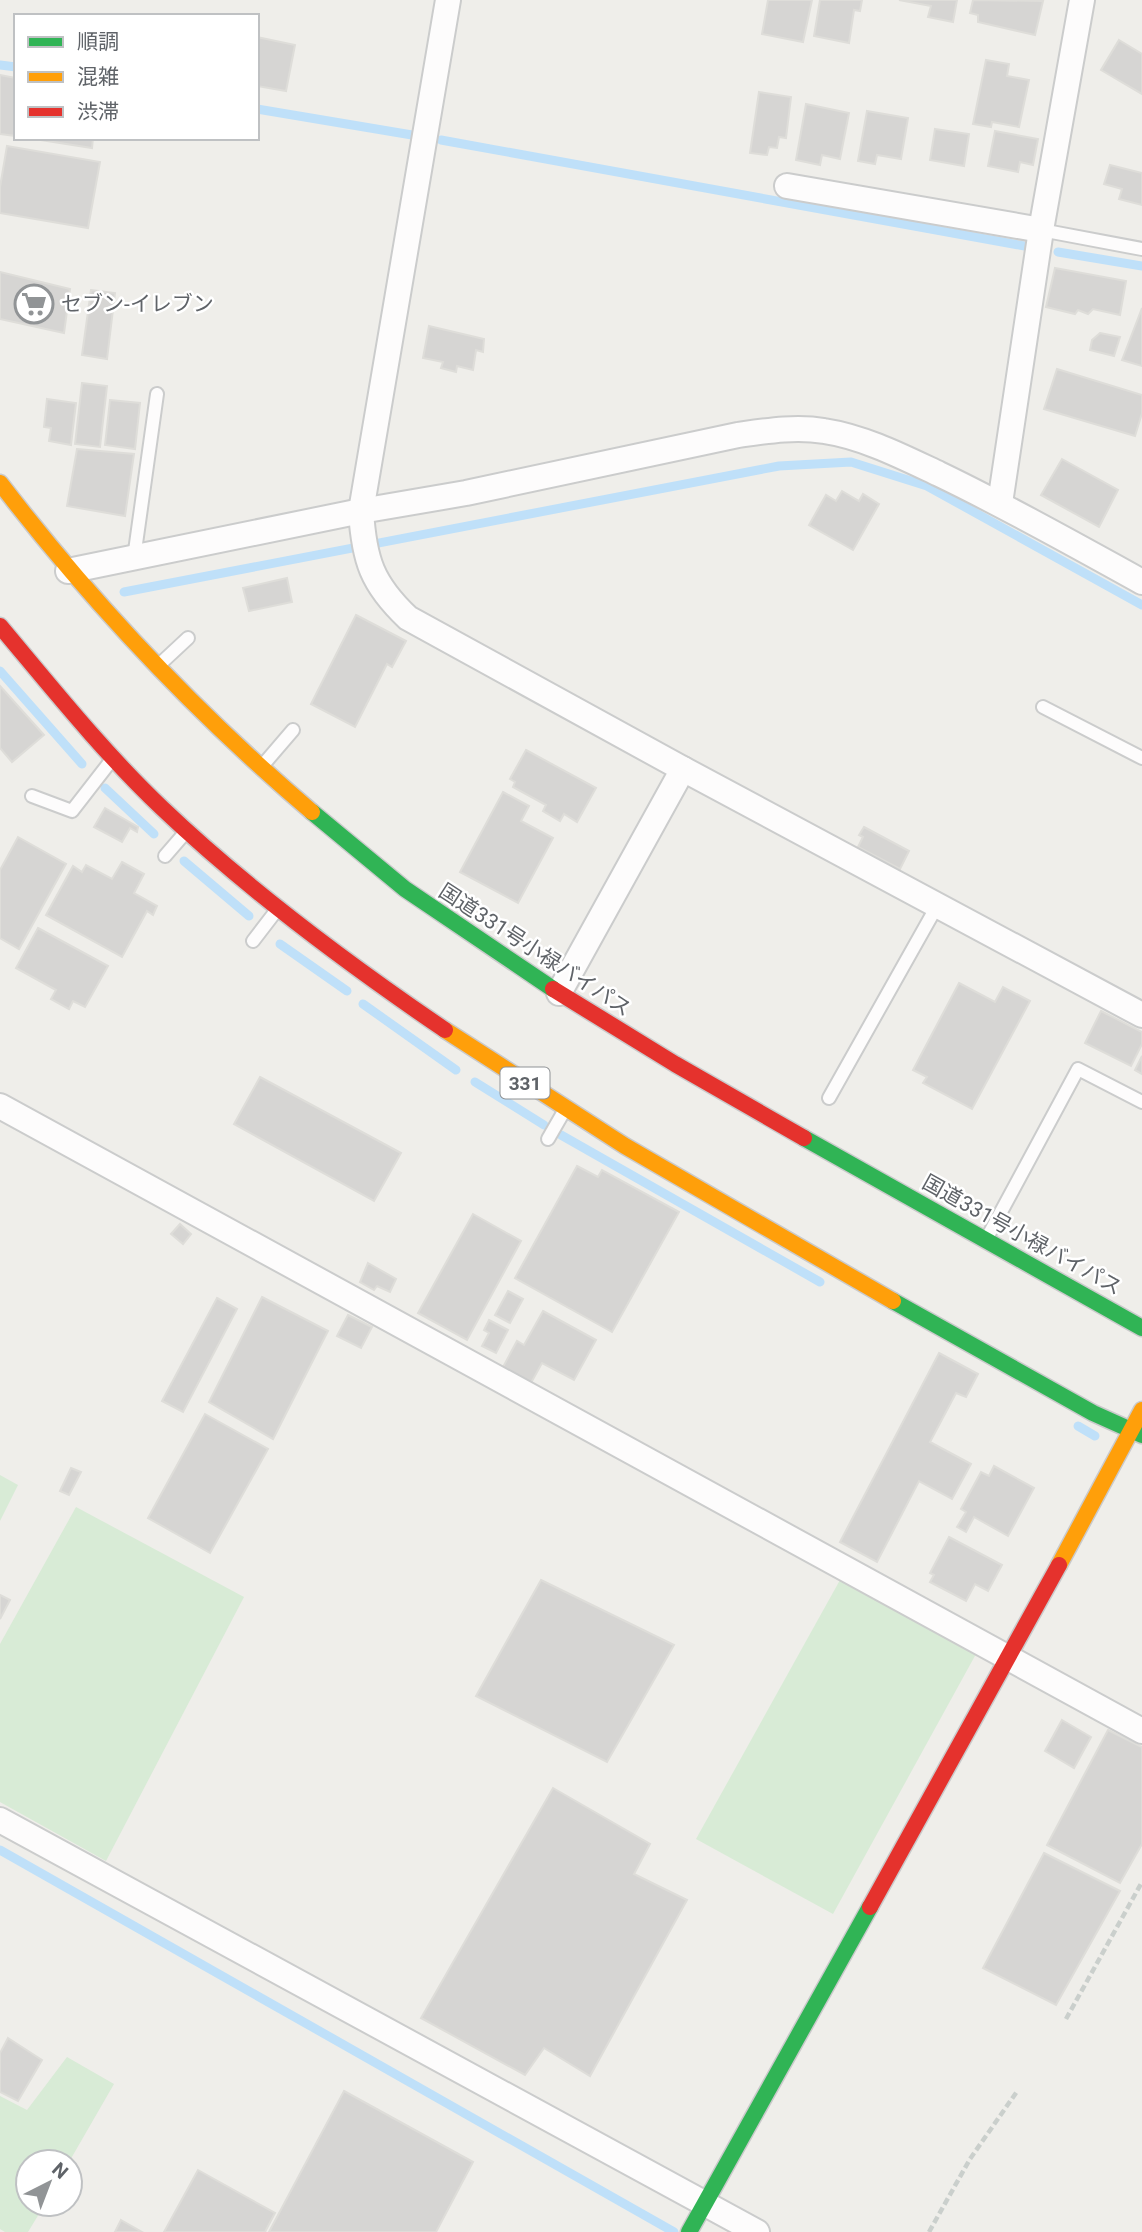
<svg xmlns="http://www.w3.org/2000/svg" width="1142" height="2232" font-family="Roboto,'Noto Sans JP',sans-serif">
<rect width="100%" height="100%" fill="#efeeea"/>
<g fill="#d8ebd6">
<path d="M0 1475 18 1485 0 1521Z"/>
<path d="M76 1507 244 1597 106 1861 0 1802V1644Z"/>
<path d="M840 1580 976 1654 833 1914 696 1839Z"/>
<path d="M67 2057 114 2084 69 2162H28V2204H45L28 2232H5L0 2229V2096L27 2110Z"/>
</g>
<g fill="none" stroke-linecap="round" stroke-linejoin="round">
<g stroke="#bfe0f9" stroke-width="9">
<path d="M0 65 16 67"/>
<path d="M257 109 418 136"/>
<path d="M441 140 1030 247"/>
<path d="M1058 252 1142 266"/>
<path d="M124 592 779 466 851 462 927 486 1142 605"/>
<path d="M0 671 82 764"/>
<path d="M105 788 154 834"/>
<path d="M184 861 249 916"/>
<path d="M280 944 347 991"/>
<path d="M363 1004 456 1070"/>
<path d="M475 1082 544 1125"/>
<path d="M561 1135 820 1282"/>
<path d="M1078 1426 1095 1436"/>
<path d="M0 1850 674 2232"/>
</g>
</g>
<g fill="#d6d5d3" stroke="#deddd9" stroke-width="2">
<path d="M768 0H812L803 42 762 34Z"/>
<path d="M820 0H862L860 11 854 10 849 43 814 36Z"/>
<path d="M899 0H957L953 22 928 17 931 6Z"/>
<path d="M973 0 1043 1 1035 35 978 22V15L970 13Z"/>
<path d="M257 37 295 45 286 91 257 86Z"/>
<path d="M1119 40 1142 54V94L1101 70Z"/>
<path d="M986 60 1009 64 1007 76 1029 80 1019 127 992 122 991 127 973 124Z"/>
<path d="M0 75 16 78V136L0 134Z"/>
<path d="M759 92 791 97 786 138 779 137 777 148 769 147 767 155 750 153Z"/>
<path d="M806 104 849 113 840 159 822 155 820 165 796 160Z"/>
<path d="M867 111 908 118 901 159 877 155 875 164 858 161Z"/>
<path d="M935 129 969 134 964 166 930 160Z"/>
<path d="M995 131 1038 139 1033 165 1020 162 1018 172 988 166Z"/>
<path d="M28 138H93L92 148Z"/>
<path d="M7 146 100 162 88 228 0 213V187Z"/>
<path d="M1110 165 1142 173V205L1119 199 1122 189 1104 184Z"/>
<path d="M1055 268 1126 281 1120 315 1093 309 1088 314 1078 310 1075 314 1046 307Z"/>
<path d="M0 272 70 289 64 333 0 319Z"/>
<path d="M91 290 115 293 107 359 82 355Z"/>
<path d="M1142 308V366L1122 360Z"/>
<path d="M429 326 484 339 483 352 476 350 473 370 457 366 456 372 441 368 443 362 423 358Z"/>
<path d="M1100 333 1120 337 1114 356 1090 350 1092 340Z"/>
<path d="M1057 369 1142 395V413L1135 436 1044 409Z"/>
<path d="M82 383 107 386 100 447 75 444Z"/>
<path d="M47 399 76 403 71 445 49 441 51 428 44 427Z"/>
<path d="M110 400 140 403 135 449 105 445Z"/>
<path d="M77 449 134 454 125 516 67 506Z"/>
<path d="M1062 459 1118 490 1099 527 1041 495Z"/>
<path d="M842 491 859 501 863 494 879 504 853 550 809 525 826 495 836 501Z"/>
<path d="M287 578 292 602 249 611 243 588Z"/>
<path d="M356 615 406 641 392 667 387 664 355 727 311 704Z"/>
<path d="M0 686 44 735 12 762 0 748Z"/>
<path d="M526 750 596 788 577 822 564 814 560 821 543 811 546 805 513 787 515 782 510 779Z"/>
<path d="M503 792 529 806 521 821 553 838 518 903 460 872Z"/>
<path d="M105 808 138 827 137 832 130 828 122 842 94 827Z"/>
<path d="M864 827 909 851 900 869 858 847 863 837 859 835Z"/>
<path d="M18 837 66 864 19 949 0 938V870Z"/>
<path d="M122 862 144 874 134 893 157 906 153 915 147 911 122 957 46 915 73 866 82 872 86 865 112 879Z"/>
<path d="M38 928 108 966 85 1007 73 1001 69 1009 51 999 56 990 16 968Z"/>
<path d="M959 983 995 1002 1003 987 1030 1001 972 1109 923 1083 927 1077 913 1070Z"/>
<path d="M1101 1011 1142 1032V1044L1131 1066 1085 1043Z"/>
<path d="M1142 1056V1074L1135 1070Z"/>
<path d="M260 1077 401 1153 374 1201 234 1124Z"/>
<path d="M577 1166 598 1177 602 1170 679 1212 612 1332 515 1278Z"/>
<path d="M473 1214 521 1241 467 1340 418 1313Z"/>
<path d="M180 1224 191 1234 183 1244 171 1234Z"/>
<path d="M368 1263 396 1279 390 1292 377 1286 374 1290 360 1282Z"/>
<path d="M508 1291 523 1299 510 1323 495 1315Z"/>
<path d="M262 1297 328 1331 273 1439 209 1402Z"/>
<path d="M217 1298 237 1309 183 1412 162 1401Z"/>
<path d="M543 1311 596 1340 574 1380 542 1363 531 1383 503 1367 517 1341 524 1345Z"/>
<path d="M348 1315 372 1327 361 1348 337 1336Z"/>
<path d="M489 1320 508 1330 496 1353 482 1346 489 1333 484 1330Z"/>
<path d="M939 1353 978 1374 966 1397 956 1393 930 1442 971 1464 952 1499 919 1481 877 1562 840 1542Z"/>
<path d="M205 1414 268 1449 210 1553 148 1518Z"/>
<path d="M994 1466 1034 1488 1008 1536 974 1517 966 1532 957 1527 966 1512 961 1509 981 1472 989 1476Z"/>
<path d="M71 1468 81 1472 69 1495 60 1491Z"/>
<path d="M949 1537 1002 1565 988 1591 975 1584 966 1601 930 1582 934 1575 930 1573Z"/>
<path d="M541 1580 674 1645 607 1762 476 1696Z"/>
<path d="M0 1595 10 1600 0 1619Z"/>
<path d="M1062 1720 1091 1737 1074 1768 1045 1751Z"/>
<path d="M1108 1730 1142 1747V1844L1120 1883 1047 1845Z"/>
<path d="M553 1788 650 1844 634 1874 687 1900 590 2076 544 2048 525 2075 421 2018Z"/>
<path d="M1044 1853 1120 1891 1056 2005 983 1968Z"/>
<path d="M8 2038 42 2060 18 2101 0 2092V2053Z"/>
<path d="M344 2091 473 2162 436 2232H269Z"/>
<path d="M198 2170 275 2213 265 2232H164Z"/>
<path d="M121 2220 142 2232H115Z"/>
</g>
<g fill="none" stroke-linecap="round" stroke-linejoin="round">
<defs>
<g id="lane">
<path d="M1041 230 1142 249"/>
<path d="M134 558 157 394"/>
<path d="M159 665 188 638"/>
<path d="M1043 707 1142 758"/>
<path d="M263 765 293 730"/>
<path d="M32 796 72 811 110 762"/>
<path d="M165 856 184 834"/>
<path d="M253 941 276 911"/>
<path d="M829 1098 937 906"/>
<path d="M548 1139 563 1113"/>
<path d="M988 1236 1078 1069 1142 1102"/>
</g>
<g id="street">
<path d="M448 0 361 511C364 560 372 584 408 618L683 769 1142 1015"/>
<path d="M787 186 1041 230"/>
<path d="M1000 503 1041 230 1082 0"/>
<path d="M68 571 361 511 466 493 738 435C766 431 796 426 824 431 864 437 903 457 939 474 1008 507 1075 545 1142 582"/>
<path d="M559 993 683 769"/>
<path d="M0 1106 1142 1731"/>
<path d="M0 1820 757 2232"/>
</g>
<g id="fast">
<path d="M312 812 405 889 553 989"/>
<path d="M804 1138 1142 1328"/>
<path d="M893 1301 1093 1413 1142 1435"/>
<path d="M689 2232 870 1907"/>
</g>
<g id="slow">
<path d="M0 483C93 604 196 713 312 812"/>
<path d="M445 1030 625 1146 893 1301"/>
<path d="M1059 1565 1142 1410"/>
</g>
<g id="jam">
<path d="M0 626C52 688 103 752 162 808 247 889 348 964 445 1030"/>
<path d="M553 989 675 1064 804 1138"/>
<path d="M870 1907 1059 1565"/>
</g>
</defs>
<use href="#lane" stroke="#cbcccc" stroke-width="16"/>
<use href="#street" stroke="#cbcccc" stroke-width="28"/>
<use href="#fast" stroke="#cacacb" stroke-width="19"/>
<use href="#slow" stroke="#cacacb" stroke-width="19"/>
<use href="#jam" stroke="#cacacb" stroke-width="19"/>
<g stroke="#cacfcc" stroke-width="4.5" stroke-dasharray="7 3.5" stroke-linecap="butt">
<path d="M1066 2019 1142 1882"/>
<path d="M929 2232 970 2159 1018 2090"/>
</g>
<use href="#lane" stroke="#fdfcfc" stroke-width="12"/>
<use href="#street" stroke="#fdfcfc" stroke-width="24"/>
<use href="#fast" stroke="#30b455" stroke-width="16"/>
<use href="#slow" stroke="#ff9f0a" stroke-width="16"/>
<use href="#jam" stroke="#e5322d" stroke-width="16"/>
</g>
<defs>
<symbol id="supermarket-ring" viewBox="-11 -11 22 22"><circle r="9.5" fill="#fff" stroke="#919496" stroke-width="1.5"/><path d="M-6-5.5h2.5l.6 2H6L4.5 2H-2.5L-4.4-4H-6ZM-1.5 3.2a1.3 1.3 0 1 0 .1 0ZM3 3.2a1.3 1.3 0 1 0 .1 0Z" fill="#919496"/></symbol>
</defs>
<g fill-rule="evenodd">
<use href="#supermarket-ring" x="12" y="282" width="44" height="44"/>
</g>
<g text-anchor="middle" dominant-baseline="central" stroke-width="5" stroke-linejoin="round" paint-order="stroke">
<rect fill="#fff" stroke="#8f9295" stroke-width="2" x="500.5" y="1067.5" width="49" height="31" rx="5"/>
<g font-size="19" font-weight="bold" fill="#5f6368">
<text x="525" y="1083">331</text>
</g>
<g font-size="21" fill="#5f6368" stroke="#fff" text-anchor="start">
<text x="61" y="304">セブン-イレブン</text>
</g>
<g font-size="21" fill="#5f6368" stroke="#fff">
<text transform="translate(535 950) rotate(33)">国道331号小禄バイパス</text>
<text transform="translate(1022 1235) rotate(29)">国道331号小禄バイパス</text>
</g>
</g>
<rect x="14" y="14" width="245" height="126" fill="#ffffff" stroke="#bfc1c3" stroke-width="2"/>
<rect x="28" y="37" width="35" height="10" fill="#30b455" stroke="#bfc1c3" stroke-width="2"/>
<text x="77" y="49" font-size="21" fill="#5f6368">順調</text>
<rect x="28" y="72" width="35" height="10" fill="#ff9f0a" stroke="#bfc1c3" stroke-width="2"/>
<text x="77" y="84" font-size="21" fill="#5f6368">混雑</text>
<rect x="28" y="107" width="35" height="10" fill="#e5322d" stroke="#bfc1c3" stroke-width="2"/>
<text x="77" y="119" font-size="21" fill="#5f6368">渋滞</text>
<g transform="translate(49 2183) rotate(42)"><circle r="33" fill="#ffffff" stroke="#bfc1c3" stroke-width="2"/>
<path d="M0-5L12 26L0 18L-12 26Z" fill="#919496"/>
<text y="-10" font-size="19" font-weight="bold" text-anchor="middle" fill="#5f6368">N</text>
</g>
</svg>
